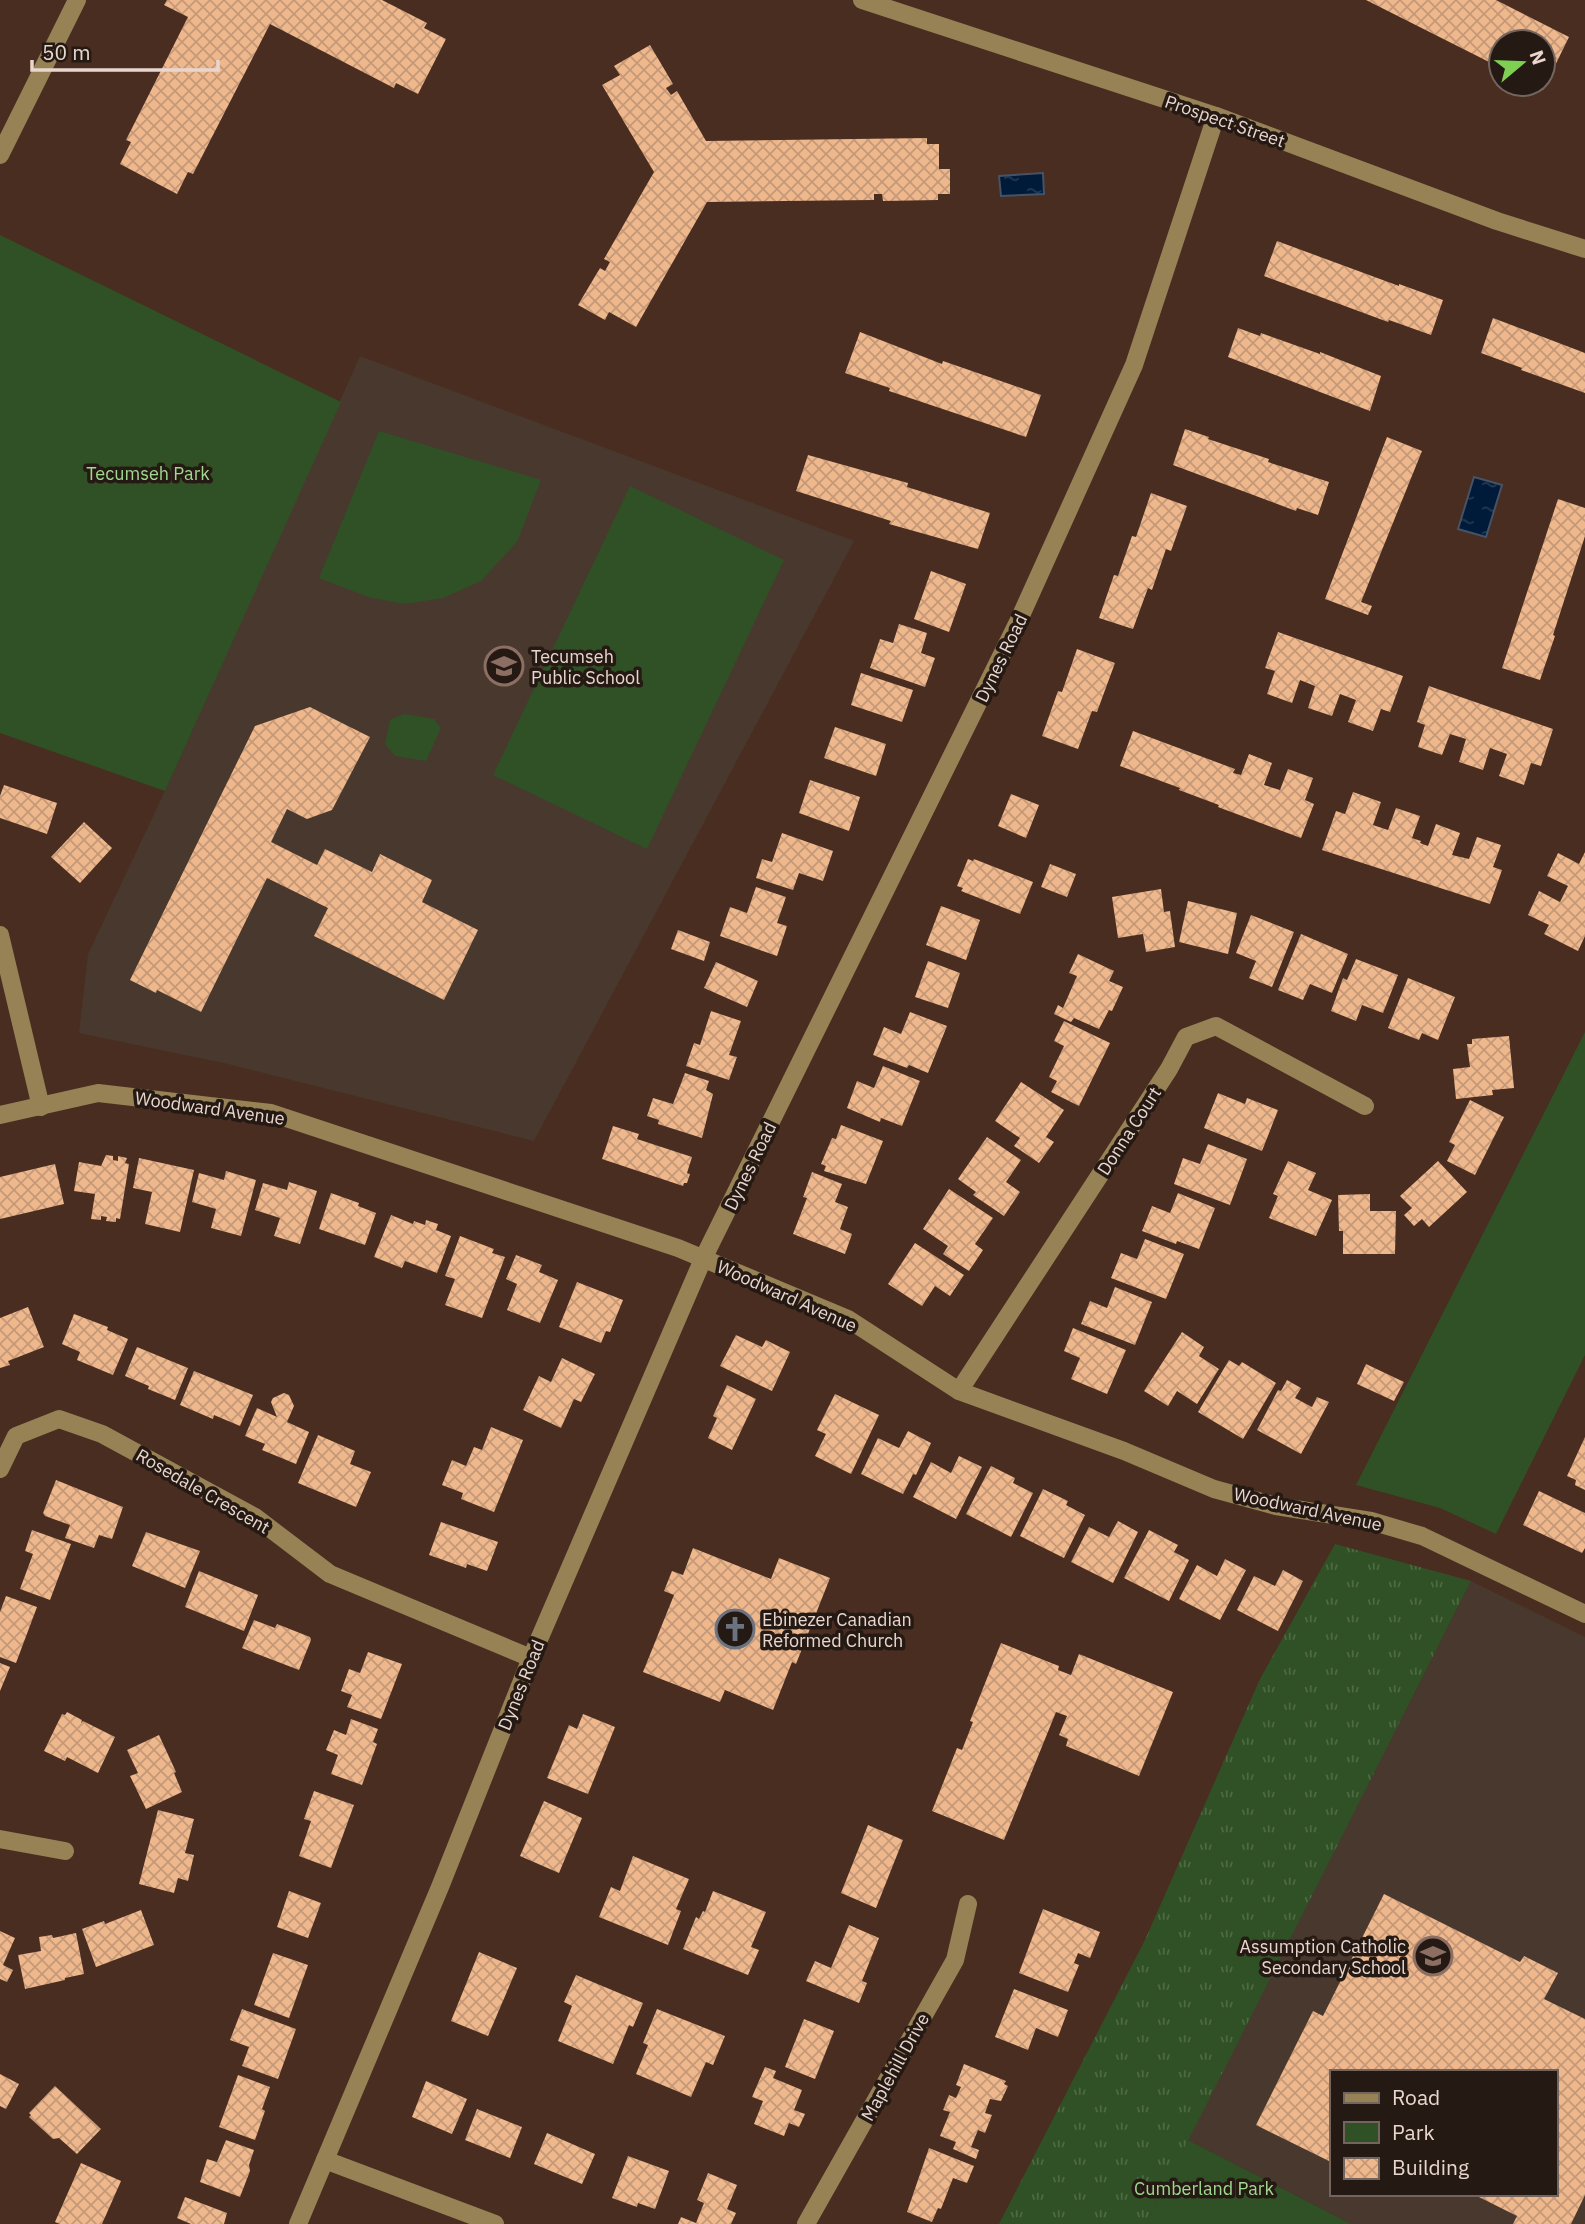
<svg xmlns="http://www.w3.org/2000/svg" width="1585" height="2224" font-family="'IBM Plex Sans',sans-serif">
<defs>
<pattern id="grass-tufts" width="24" height="20" patternUnits="userSpaceOnUse" patternTransform="scale(1.75)"><rect width="24" height="20" fill="#305125"/><path d="M3 7l-1-3M5 7V3M7 7l1-3M15 17l-1-3M17 17v-4M19 17l1-3" fill="none" stroke="#4e6944"/></pattern>
<pattern id="water-ripples" width="26" height="14" patternUnits="userSpaceOnUse" patternTransform="scale(1.75)"><rect width="26" height="14" fill="#001b39"/><path d="M2 4q2-2 4 0t4 0M15 11q2-2 4 0t4 0" fill="none" stroke="#253b55"/></pattern>
<pattern id="building-cross-hatch" width="8" height="8" patternUnits="userSpaceOnUse" patternTransform="scale(1.75)"><rect width="8" height="8" fill="#efb78c"/><path d="M0 0l8 8M0 8l8-8" fill="none" stroke="#c59978"/></pattern>
</defs>
<rect width="100%" height="100%" fill="#482d20"/>
<g fill="#49382d" fill-rule="evenodd">
<path d="M360 356 854 541 534 1141 228 1064 79 1033 88 954 165 791Z"/>
<path d="M1471 1581 1585 1637V2224H1351L1188 2140ZM1331 2072H1555V2194H1331Z"/>
</g>
<path fill="url(#grass-tufts)" d="M1335 1544 1471 1581 1146 2224H999L1145 1940 1260 1679Z"/>
<g fill="#305125">
<path d="M0 235 341 402 165 791 0 733Z"/>
<path d="M379 431 541 480 517 542 481 581 443 598 404 604 368 597 319 578Z"/>
<path d="M630 486 784 560 647 849 493 775Z"/>
<path d="M404 714 434 719 441 728 426 761 395 756 385 744 390 720Z"/>
<path d="M1585 1032V1355L1496 1534 1440 1508 1356 1485Z"/>
<path d="M1188 2140 1351 2224H1146Z"/>
</g>
<g fill="url(#water-ripples)" stroke="#465366" stroke-width="2">
<path d="M1043 173 1044 194 1001 196 999 176Z"/>
<path d="M1474 477 1502 485 1486 537 1458 529Z"/>
</g>
<g fill="url(#building-cross-hatch)">
<path d="M167 0H382L427 23 424 28 446 39 418 94 396 83 394 88 270 24 193 174 188 172 177 194 120 164 131 142 126 140 188 17 164 5Z"/>
<path d="M1366 0H1496L1569 37 1543 90 1533 84H1543V42H1501V68Z"/>
<path d="M650 45 673 84 666 88 671 95 677 91 706 141 927 138V144H939V169H950V194H938V200L883 201 882 194H874V200L707 202 636 327 609 312 605 320 578 305 600 268 605 271 610 262 604 259 654 172 602 85 620 75 614 66Z"/>
<path d="M1277 241 1399 286V284L1443 300 1431 335 1389 320 1388 322 1264 276Z"/>
<path d="M1493 318 1585 353V393L1521 370 1522 368 1481 353Z"/>
<path d="M1238 328 1260 336 1261 333 1320 354V352L1381 376 1370 411 1228 357Z"/>
<path d="M860 332 942 364 943 361 1041 395 1026 437 889 391 890 388 845 373Z"/>
<path d="M1185 429 1209 437 1208 439 1269 459 1268 462 1329 482 1318 515 1297 508 1296 511 1173 465Z"/>
<path d="M1387 437 1422 451 1361 602 1372 606 1368 615 1325 599Z"/>
<path d="M808 455 908 483 907 487 990 513 978 549 889 524 891 521 796 491Z"/>
<path d="M1151 493 1187 506 1171 551 1166 549 1152 590 1148 588 1133 629 1099 618 1114 575 1118 576 1132 536 1136 537Z"/>
<path d="M1558 499 1585 508V536L1553 635 1555 636 1540 680 1502 668Z"/>
<path d="M931 571 966 584 949 632 914 619Z"/>
<path d="M899 624 927 633 921 653 935 658 925 687 870 668 880 639 893 643Z"/>
<path d="M1278 632 1403 676 1390 712 1381 709 1373 731 1348 722 1356 700 1340 694 1332 716 1308 708 1315 686 1300 680 1292 703 1267 694 1275 671 1265 668Z"/>
<path d="M1077 649 1115 663 1097 712 1092 711 1078 749 1042 736 1058 691 1062 692Z"/>
<path d="M861 673 913 690 902 722 851 705Z"/>
<path d="M1429 686 1553 729 1541 766 1531 763 1524 785 1499 776 1507 754 1490 748 1483 770 1459 762 1466 739 1450 734 1442 755 1418 747 1425 725 1417 722Z"/>
<path d="M310 707 370 737 332 810 307 819 287 809 271 842 317 865 325 849 372 872 380 854 432 880 422 902 478 930 444 1000 314 936 328 908 267 878 201 1012 157 990 156 993 130 980 255 726Z"/>
<path d="M835 727 886 744 876 776 824 758Z"/>
<path d="M1133 731 1235 769 1233 773 1241 775 1249 754 1272 763 1264 785 1280 790 1288 769 1313 778 1305 800 1314 804 1301 838 1218 807 1219 805 1179 790 1180 788 1120 766Z"/>
<path d="M810 780 860 797 849 831 799 813Z"/>
<path d="M4 785 57 803 47 834 0 818V796Z"/>
<path d="M1353 792 1381 802 1373 825 1388 830 1396 808 1420 816 1412 838 1421 841 1420 843 1428 846 1436 824 1460 833 1452 855 1469 859 1477 837 1501 845 1493 867 1502 870 1490 904 1322 850 1336 811 1345 814Z"/>
<path d="M1011 794 1039 805 1026 838 998 826Z"/>
<path d="M84 822 112 848 80 883 51 857Z"/>
<path d="M782 833 833 851 823 881 799 873 793 890 756 878 762 859 772 862Z"/>
<path d="M1585 852V936L1578 951 1544 934 1549 925 1528 915 1539 891 1560 902 1568 886 1547 876 1558 853 1579 864Z"/>
<path d="M968 859 973 861 974 859 1033 882 1020 914 961 891 963 888 957 886Z"/>
<path d="M1050 864 1076 874 1067 897 1041 887Z"/>
<path d="M756 887 786 897 777 923 787 926 777 956 720 936 730 907 747 913Z"/>
<path d="M1161 889 1164 912 1170 911 1175 947 1146 952 1143 934 1118 938 1112 897Z"/>
<path d="M1188 901 1237 913 1228 954 1179 942Z"/>
<path d="M941 906 980 920 966 960 926 945Z"/>
<path d="M1251 915 1294 932 1272 987 1249 978 1256 961 1236 953Z"/>
<path d="M678 930 710 942 704 961 671 949Z"/>
<path d="M1301 934 1348 954 1332 993 1310 984 1303 1000 1278 990Z"/>
<path d="M1078 954 1114 971 1109 981 1123 987 1112 1011 1109 1010 1099 1029 1074 1018 1071 1022 1054 1014 1058 1005 1063 1008 1077 976 1069 973Z"/>
<path d="M1356 959 1398 975 1383 1013 1362 1005 1356 1021 1331 1011 1343 978 1347 980Z"/>
<path d="M928 961 960 973 948 1008 915 997Z"/>
<path d="M716 962 758 981 747 1007 704 988Z"/>
<path d="M1408 978 1455 997 1438 1040 1422 1033 1419 1040 1388 1028Z"/>
<path d="M711 1011 741 1021 729 1055 737 1057 729 1080 686 1066 694 1043 700 1045Z"/>
<path d="M910 1012 947 1026 928 1073 909 1065 907 1068 873 1055 884 1027 901 1034Z"/>
<path d="M1064 1021 1110 1043 1079 1106 1051 1092 1057 1081 1049 1077 1064 1046 1054 1041Z"/>
<path d="M1509 1036 1514 1088 1492 1090 1493 1095 1456 1099 1453 1069 1470 1067 1467 1044H1472V1039Z"/>
<path d="M883 1066 920 1081 902 1126 881 1118 880 1122 847 1108 857 1081 874 1088Z"/>
<path d="M685 1073 709 1081 706 1090 713 1094 702 1138 658 1124 659 1120 647 1116 653 1098 673 1104Z"/>
<path d="M1021 1082 1064 1110 1046 1137 1054 1142 1039 1163 1014 1146 1020 1138 995 1121Z"/>
<path d="M1218 1093 1245 1104 1247 1098 1278 1110 1262 1151 1204 1128Z"/>
<path d="M1470 1100 1504 1117 1475 1175 1447 1161 1455 1145 1449 1142Z"/>
<path d="M841 1125 883 1141 866 1184 824 1171 826 1166 821 1164 832 1138 836 1139Z"/>
<path d="M613 1126 639 1134 637 1139 692 1157 687 1173 690 1174 687 1183H684L683 1186 602 1159Z"/>
<path d="M987 1137 1021 1160 1006 1182 1020 1192 1004 1216 973 1195 976 1192 958 1179Z"/>
<path d="M1208 1144 1247 1159 1230 1205 1174 1184 1183 1158 1200 1164Z"/>
<path d="M106 1155 113 1156V1160L118 1161V1156L127 1158 125 1163 129 1164 120 1219 116 1218V1222L106 1221 107 1217 101 1216V1220L91 1219 95 1194 74 1191 79 1162 101 1166Z"/>
<path d="M139 1158 194 1170 180 1232 145 1224 152 1192 133 1188Z"/>
<path d="M1288 1161 1316 1173 1308 1190 1332 1200 1316 1236 1269 1218 1278 1196 1273 1194Z"/>
<path d="M1438 1161 1467 1192 1429 1227 1422 1219 1414 1226 1404 1215 1412 1208 1400 1196Z"/>
<path d="M55 1164 64 1204 0 1219V1177Z"/>
<path d="M226 1171 256 1180 241 1236 211 1228 216 1209 192 1202 199 1173 224 1180Z"/>
<path d="M812 1172 842 1184 835 1202 848 1207 840 1229 852 1234 845 1254 793 1234 807 1198 803 1197Z"/>
<path d="M289 1182 317 1191 300 1244 274 1236 280 1218 255 1210 263 1183 287 1190Z"/>
<path d="M949 1189 993 1218 975 1244 983 1250 969 1271 943 1254 948 1246 923 1229Z"/>
<path d="M331 1193 359 1203 358 1206 376 1213 365 1245 319 1229Z"/>
<path d="M1178 1193 1215 1208 1199 1249 1177 1241 1176 1244 1142 1231 1152 1206 1170 1213Z"/>
<path d="M1370 1194V1211H1396L1395 1254H1343V1231H1339L1338 1195Z"/>
<path d="M391 1215 413 1224 414 1221 425 1225 426 1220 438 1224 436 1230 451 1236 437 1273 405 1261 402 1268 374 1257Z"/>
<path d="M460 1236 494 1249 492 1253 505 1257 482 1318 445 1305 455 1279 445 1276Z"/>
<path d="M1145 1239 1184 1254 1166 1299 1111 1278 1121 1253 1137 1259Z"/>
<path d="M915 1243 964 1275 950 1296 935 1286 922 1306 888 1284Z"/>
<path d="M516 1255 542 1265 539 1272 558 1280 540 1323 507 1310 517 1284 506 1279Z"/>
<path d="M577 1282 623 1300 610 1332 606 1331 601 1343 559 1327Z"/>
<path d="M1115 1287 1152 1302 1135 1345 1081 1324 1090 1301 1107 1308Z"/>
<path d="M28 1307 44 1347 8 1361 10 1365 0 1368V1318Z"/>
<path d="M74 1314 108 1327 107 1330 128 1339 113 1375 77 1360 80 1352 62 1344Z"/>
<path d="M1073 1328 1126 1350 1107 1394 1071 1379 1080 1358 1064 1351Z"/>
<path d="M1182 1332 1204 1347 1199 1356 1219 1369 1197 1404 1177 1391 1168 1406 1144 1391Z"/>
<path d="M736 1335 762 1347 766 1340 790 1352 772 1391 720 1366Z"/>
<path d="M137 1347 188 1368 175 1400 148 1389 149 1386 125 1376Z"/>
<path d="M562 1358 595 1374 581 1402 574 1399 561 1428 523 1410 539 1376 551 1382Z"/>
<path d="M1229 1360 1239 1366 1242 1362 1276 1383 1243 1439 1198 1412Z"/>
<path d="M1366 1364 1404 1382 1394 1401 1357 1384Z"/>
<path d="M194 1371 253 1395 240 1426 214 1415 213 1419 180 1405Z"/>
<path d="M1287 1380 1301 1388 1295 1398 1312 1407 1317 1397 1329 1402 1301 1454 1257 1430 1278 1390 1281 1391Z"/>
<path d="M727 1385 756 1399 732 1450 708 1438 717 1418 713 1416Z"/>
<path d="M284 1393 289 1395 294 1406 287 1422 309 1432 296 1464 262 1450 265 1444 245 1436 257 1408 277 1417 271 1402 273 1398Z"/>
<path d="M835 1394 879 1415 851 1474 815 1456 826 1434 817 1430Z"/>
<path d="M491 1427 523 1440 494 1512 461 1499 463 1493 442 1485 452 1460 466 1466 474 1447 482 1450Z"/>
<path d="M908 1431 931 1443 916 1475 913 1474 903 1494 861 1474 878 1438 899 1448Z"/>
<path d="M318 1435 355 1451 350 1464 371 1472 356 1507 298 1483Z"/>
<path d="M1585 1437V1490L1575 1485 1576 1480 1567 1476Z"/>
<path d="M959 1456 982 1467 956 1519 913 1497 931 1462 951 1473Z"/>
<path d="M991 1466 1015 1478 1013 1483 1033 1493 1011 1537 966 1514Z"/>
<path d="M56 1480 123 1507 112 1539 99 1535 94 1548 65 1538 70 1525 45 1516 43 1513Z"/>
<path d="M1043 1489 1068 1501 1066 1505 1085 1515 1064 1558 1020 1536Z"/>
<path d="M1539 1491 1585 1513V1548L1582 1553 1523 1525Z"/>
<path d="M1118 1521 1138 1532 1113 1583 1071 1562 1089 1527 1109 1537Z"/>
<path d="M441 1522 498 1542 487 1571 467 1564 466 1568 429 1555Z"/>
<path d="M32 1530 71 1544 50 1600 20 1589 33 1554 25 1551Z"/>
<path d="M1149 1530 1178 1545 1174 1552 1189 1560 1169 1601 1124 1578Z"/>
<path d="M146 1532 200 1551 185 1588 132 1566Z"/>
<path d="M693 1548 771 1579 779 1558 830 1578 796 1664 792 1662 773 1710 725 1690 720 1702 643 1672 674 1595 664 1591 672 1571 683 1575Z"/>
<path d="M1225 1559 1246 1570 1220 1620 1179 1599 1197 1565 1217 1576Z"/>
<path d="M1283 1570 1303 1581 1278 1631 1237 1610 1254 1576 1275 1586Z"/>
<path d="M199 1571 258 1595 244 1631 185 1607Z"/>
<path d="M6 1596 37 1607 16 1663 0 1657V1612Z"/>
<path d="M254 1620 275 1628 277 1624 310 1637 311 1640 299 1670 242 1648Z"/>
<path d="M1001 1643 1059 1666 1058 1670 1071 1675 1079 1654 1173 1692 1139 1776 1066 1746 1068 1739 1059 1735 1067 1716 1056 1712 1004 1840 932 1811 957 1748 962 1750 973 1722 970 1721Z"/>
<path d="M368 1652 402 1664 381 1719 347 1707 352 1695 341 1691 349 1669 360 1673Z"/>
<path d="M0 1663 10 1667 0 1691Z"/>
<path d="M67 1712 82 1720 81 1723 83 1721 115 1737 98 1773 67 1757 65 1761 44 1751 62 1714 65 1715Z"/>
<path d="M583 1714 615 1727 588 1794 547 1778 569 1725 577 1729Z"/>
<path d="M351 1719 378 1729 373 1742 377 1744 362 1785 331 1774 338 1755 326 1750 334 1730 346 1735Z"/>
<path d="M159 1735 176 1772 174 1773 182 1792 146 1809 130 1776 138 1773 127 1750Z"/>
<path d="M314 1791 354 1805 331 1868 299 1856 311 1821 304 1819Z"/>
<path d="M544 1801 582 1818 559 1873 520 1856Z"/>
<path d="M158 1810 194 1819 185 1853 194 1855 188 1881 178 1878 174 1893 139 1884Z"/>
<path d="M868 1825 903 1840 876 1908 841 1893Z"/>
<path d="M633 1856 689 1879 676 1909 681 1911 668 1945 599 1917 611 1887 620 1891Z"/>
<path d="M289 1891 321 1903 308 1938 277 1927Z"/>
<path d="M713 1891 766 1912 751 1947 759 1950 748 1975 683 1949 696 1917 699 1919 703 1911 705 1912Z"/>
<path d="M1384 1894 1520 1962 1524 1956 1558 1973 1544 1999 1585 2019V2195L1571 2224H1513L1517 2216 1473 2194H1555V2072H1331V2162L1256 2125 1313 2011 1323 2016Z"/>
<path d="M1043 1909 1100 1932 1090 1958 1078 1953 1074 1963 1079 1965 1068 1992 1019 1973Z"/>
<path d="M141 1910 154 1945 96 1967 82 1929 104 1921 105 1924Z"/>
<path d="M849 1925 879 1938 862 1981 867 1983 859 2003 806 1981 815 1961 831 1968Z"/>
<path d="M0 1931 15 1938 3 1965 13 1970 7 1982 0 1979Z"/>
<path d="M76 1933 84 1974 65 1978V1980L25 1989 18 1955 41 1951 39 1937 52 1935 53 1938Z"/>
<path d="M479 1952 517 1968 488 2036 451 2021Z"/>
<path d="M273 1953 308 1965 289 2018 254 2005Z"/>
<path d="M576 1975 643 2003 633 2027 629 2025 613 2064 558 2041 572 2006 564 2002Z"/>
<path d="M1014 1989 1068 2010 1058 2037 1036 2028 1028 2050 995 2037Z"/>
<path d="M242 2009 296 2029 278 2079 242 2066 249 2047 230 2040Z"/>
<path d="M657 2009 725 2036 713 2065 706 2062 691 2097 636 2074 648 2045 643 2043Z"/>
<path d="M804 2019 834 2031 815 2079 785 2067Z"/>
<path d="M964 2064 1006 2081 1004 2084 1008 2086 1001 2101 990 2099 985 2113 992 2115 985 2133 978 2130 971 2147 979 2150 976 2159 953 2149 956 2142 940 2136 950 2112 943 2110 949 2095 956 2098 961 2087 956 2085Z"/>
<path d="M765 2067 776 2071 773 2078 802 2090 794 2110 805 2114 799 2127 789 2123 784 2136 754 2124 763 2101 752 2097Z"/>
<path d="M0 2074 19 2084 6 2109 0 2106Z"/>
<path d="M238 2075 270 2087 262 2109 265 2111 255 2140 219 2127Z"/>
<path d="M426 2081 467 2099 452 2134 412 2117Z"/>
<path d="M55 2086 101 2129 77 2154 59 2138 53 2139 29 2117 31 2115 29 2113Z"/>
<path d="M477 2109 522 2127 510 2158 465 2140Z"/>
<path d="M547 2133 595 2154 582 2184 534 2164Z"/>
<path d="M226 2140 254 2150 249 2165 250 2171 240 2197 200 2182 207 2159 217 2162Z"/>
<path d="M929 2148 974 2166 967 2183 953 2178 941 2209 938 2208 932 2222 907 2212Z"/>
<path d="M628 2156 669 2171 655 2209 638 2203 637 2207 612 2198Z"/>
<path d="M81 2163 121 2181 102 2224H60L55 2222Z"/>
<path d="M708 2173 737 2185 727 2209 736 2213 731 2224H678L681 2217 696 2223 704 2203 697 2200Z"/>
<path d="M185 2197 227 2213 224 2224H191L177 2218Z"/>
</g>
<g fill="none" stroke-linecap="round" stroke-linejoin="round">
<g stroke="#978256" stroke-width="18">
<path d="M862 0 1216 116 1497 221 1585 249"/>
<path d="M0 155 77 0"/>
<path d="M0 935 41 1107"/>
<path d="M0 1115 98 1093 271 1113 678 1248 848 1319 959 1391 1124 1451 1214 1489 1276 1506 1371 1521 1422 1536 1585 1614"/>
<path d="M959 1391 1169 1069 1186 1037 1216 1026 1365 1106"/>
<path d="M0 1469 16 1436 59 1419 102 1434 255 1517 330 1574 531 1658"/>
<path d="M0 1839 65 1851"/>
<path d="M325 2160 495 2224"/>
<path d="M298 2224 440 1887 531 1658 703 1259 1018 622 1134 365 1216 116"/>
<path d="M806 2224 955 1960 968 1904"/>
</g>
</g>
<defs>
<symbol id="school-ring" viewBox="-11 -11 22 22"><circle r="9.5" fill="#251913" stroke="#8d6e63" stroke-width="1.5"/><path d="M0-5L7-2L0 1L-7-2ZM-4 1L0 2.5L4 1V4Q0 6-4 4Z" fill="#8d6e63"/></symbol>
<symbol id="church-ring" viewBox="-11 -11 22 22"><circle r="9.5" fill="#251913" stroke="#6b7280" stroke-width="1.5"/><path d="M-1.2-6h2.4v3.5h3.3v2.4h-3.3V6h-2.4V-.1h-3.3v-2.4h3.3Z" fill="#6b7280"/></symbol>
</defs>
<g fill-rule="evenodd">
<use href="#school-ring" x="482" y="644" width="44" height="44"/>
<use href="#church-ring" x="713" y="1607" width="44" height="44"/>
<use href="#school-ring" x="1411" y="1934" width="44" height="44"/>
</g>
<g text-anchor="middle" dominant-baseline="central" stroke-width="7" stroke-linejoin="round" paint-order="stroke">
<g font-size="18" fill="#e9d7cf" stroke="#251913">
<text transform="translate(1225 121) rotate(19)">Prospect Street</text>
<text transform="translate(1001 658) rotate(-64)">Dynes Road</text>
<text transform="translate(210 1108) rotate(8)">Woodward Avenue</text>
<text transform="translate(1129 1131) rotate(-57)">Donna Court</text>
<text transform="translate(750 1166) rotate(-64)">Dynes Road</text>
<text transform="translate(787 1296) rotate(24)">Woodward Avenue</text>
<text transform="translate(203 1491) rotate(30)">Rosedale Crescent</text>
<text transform="translate(1308 1509) rotate(12)">Woodward Avenue</text>
<text transform="translate(521 1685) rotate(-68)">Dynes Road</text>
<text transform="translate(895 2067) rotate(-61)">Maplehill Drive</text>
</g>
<g font-size="18" fill="#a0d98f" stroke="#251913">
<text x="148" y="473">Tecumseh Park</text>
<text x="1204" y="2188">Cumberland Park</text>
</g>
<g font-size="18" fill="#e9d7cf" stroke="#251913" text-anchor="start">
<text x="531" y="656">Tecumseh<tspan x="531" dy="21">Public School</tspan></text>
<text x="762" y="1619">Ebinezer Canadian<tspan x="762" dy="21">Reformed Church</tspan></text>
<text x="1406" y="1946" text-anchor="end">Assumption Catholic<tspan x="1406" dy="21">Secondary School</tspan></text>
</g>
</g>
<rect x="1330" y="2070" width="228" height="126" fill="#251913" stroke="#73655e" stroke-width="2"/>
<rect x="1344" y="2093" width="35" height="10" fill="#978256" stroke="#73655e" stroke-width="2"/>
<text x="1392" y="2105" font-size="21" fill="#e9d7cf">Road</text>
<rect x="1344" y="2122" width="35" height="21" fill="#305125" stroke="#73655e" stroke-width="2"/>
<text x="1392" y="2140" font-size="21" fill="#e9d7cf">Park</text>
<rect x="1344" y="2158" width="35" height="21" fill="url(#building-cross-hatch)" stroke="#73655e" stroke-width="2"/>
<text x="1392" y="2175" font-size="21" fill="#e9d7cf">Building</text>
<g transform="translate(1522 63) rotate(71)"><circle r="33" fill="#251913" stroke="#73655e" stroke-width="2"/>
<path d="M0-5L12 26L0 18L-12 26Z" fill="#7fd052"/>
<text y="-10" font-size="19" font-weight="bold" text-anchor="middle" fill="#e9d7cf">N</text>
</g>
<path d="M32 60v10h186v-10" fill="none" stroke="#e9d7cf" stroke-width="3.5"/>
<text x="42" y="60" font-size="21" fill="#e9d7cf" stroke="#251913" stroke-width="5" paint-order="stroke">50 m</text>
</svg>
